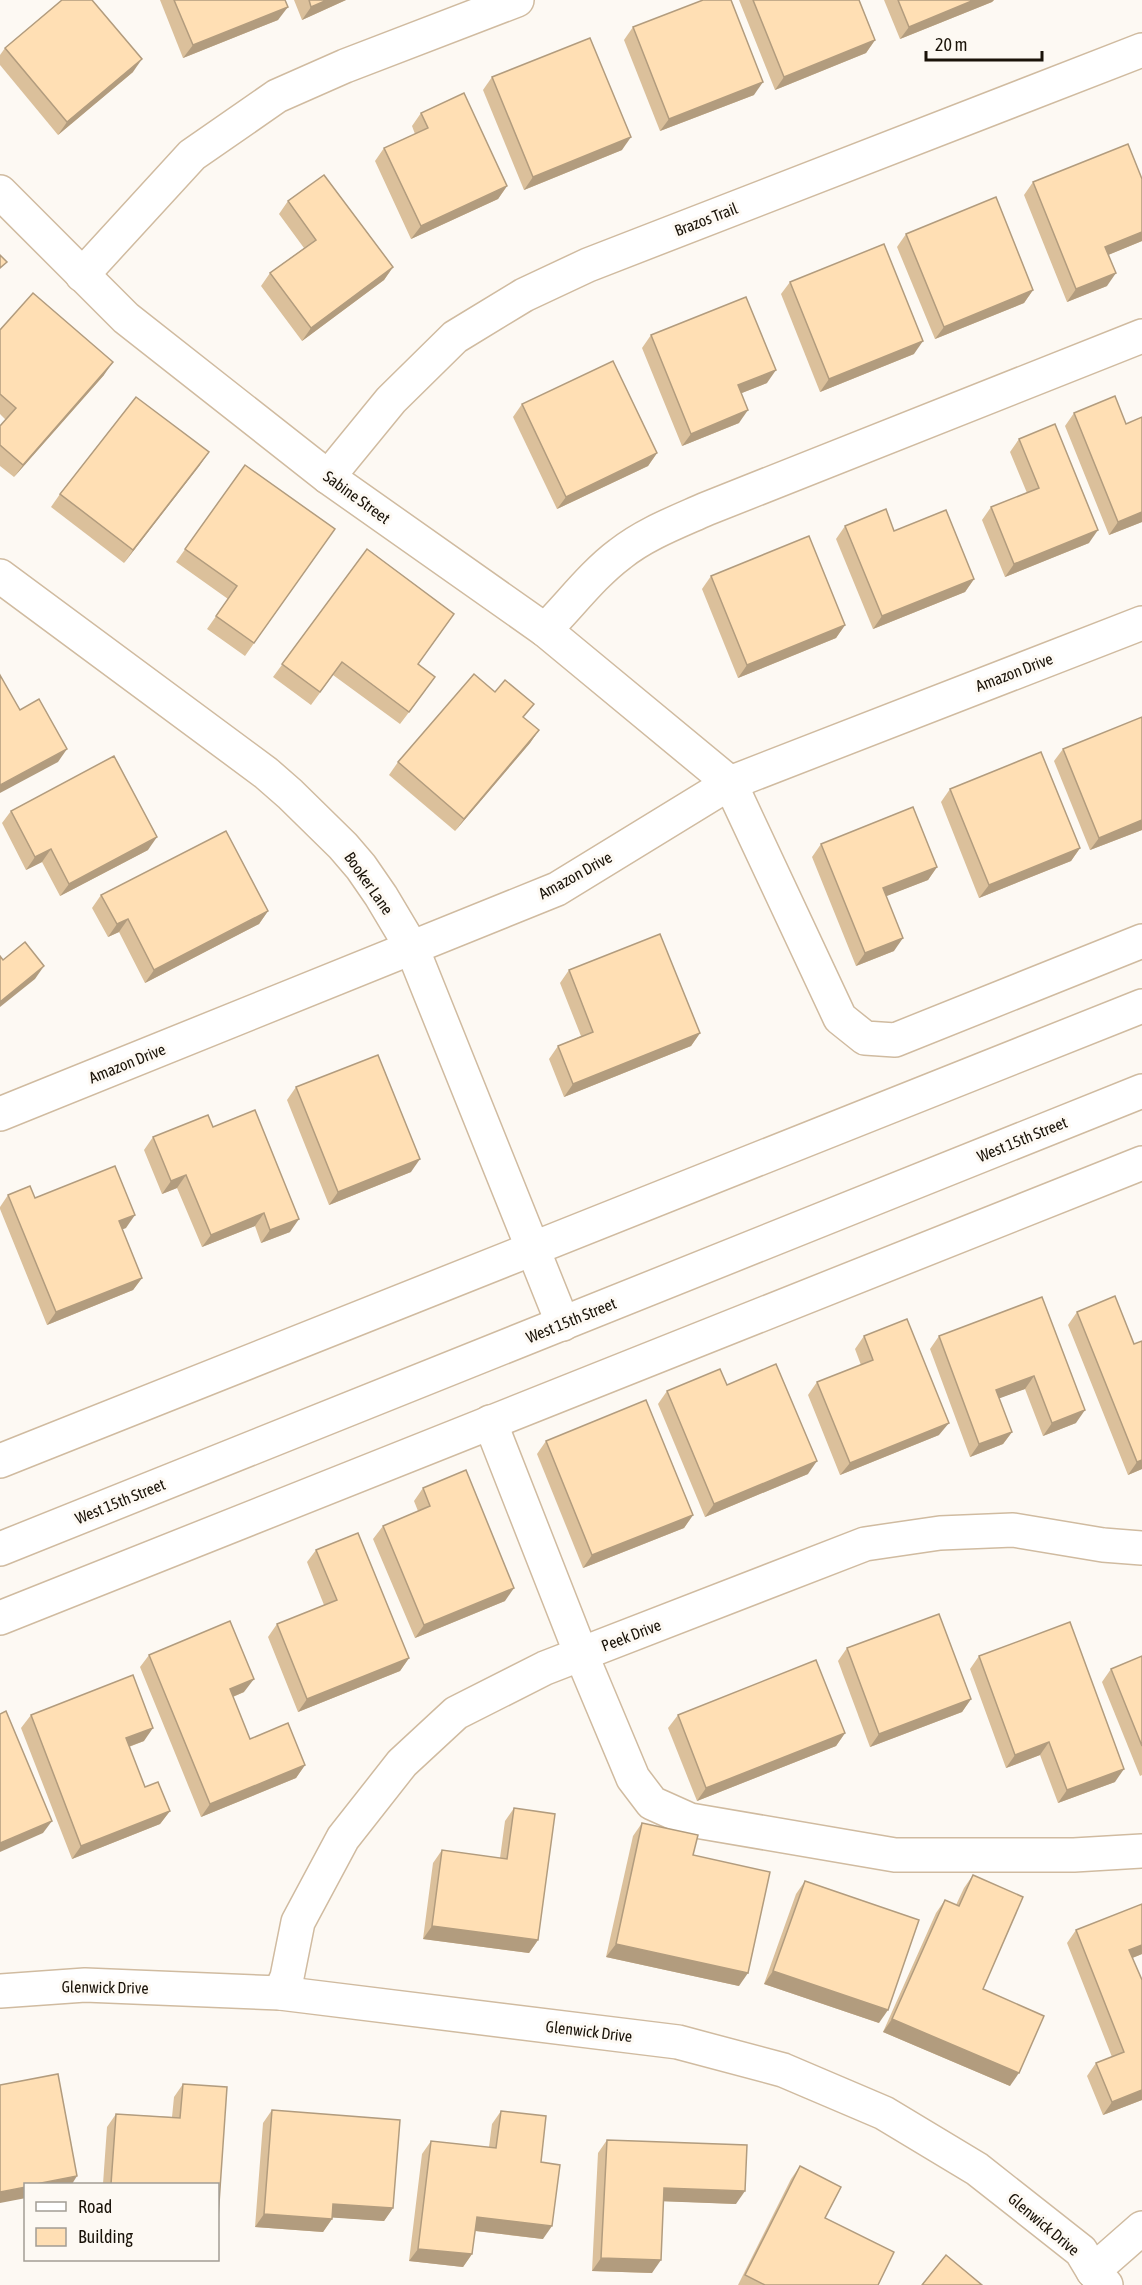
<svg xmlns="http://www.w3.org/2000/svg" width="1142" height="2285" font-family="'Asap Condensed',sans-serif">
<rect width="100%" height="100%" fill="#fdf9f3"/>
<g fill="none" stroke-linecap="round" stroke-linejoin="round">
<defs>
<g id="minor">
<path d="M0 192 126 318 328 477 545 630 730 783 840 1018 865 1038 895 1040 1142 941"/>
<path d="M82 275 192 155 277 96 345 66 517 0"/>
<path d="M328 477 391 400 455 337 524 295 588 265 1142 50"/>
<path d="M0 576 266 773 290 794 343 846 361 867 381 896 412 948 563 1324"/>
<path d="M545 630C570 605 592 575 620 554 645 534 677 522 706 509L1142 336"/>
<path d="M0 1114 557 889 730 783 1142 623"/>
<path d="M490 1422 581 1654 633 1778 652 1803 690 1820 895 1855H1074L1142 1851"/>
<path d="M0 1618 1142 1163"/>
<path d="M0 1991 85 1985 280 1993 678 2042 783 2070 884 2113 977 2169 1081 2251 1093 2271 1106 2285"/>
<path d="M280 1993 287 1977 298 1922 343 1838 402 1763 456 1713 545 1668 865 1544 940 1533 1013 1530 1103 1545 1142 1548"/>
<path d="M1093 2271 1142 2228"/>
</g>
<g id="major">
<path d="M0 1461 1142 1006"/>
<path d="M0 1549 1142 1091"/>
</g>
</defs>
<use href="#minor" stroke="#d0bba0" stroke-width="36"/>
<use href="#major" stroke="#d0bba0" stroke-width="36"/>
<use href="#minor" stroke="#fff" stroke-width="33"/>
<use href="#major" stroke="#fff" stroke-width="33"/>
</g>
<g fill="#dbc09b">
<path d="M160 0H285L278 20 183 58Z"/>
<path d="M294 0H346L302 20Z"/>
<path d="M739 0H859L875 40 866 53 775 90Z"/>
<path d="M884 0H994L992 2 900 39Z"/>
<path d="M633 27 754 95 660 131 624 40Z"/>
<path d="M5 48 133 72 58 135 0 65V55Z"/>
<path d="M492 77 622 150 524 190 483 90Z"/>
<path d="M421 113 507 186 498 199 411 239 375 161 384 148 415 134 412 126Z"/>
<path d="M1142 179V241L1108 255 1107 286 1067 302 1024 195 1033 182Z"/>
<path d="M288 201 393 267 384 280 302 341 261 286 270 273 304 248 279 214Z"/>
<path d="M906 234 1033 290 1024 303 935 339 897 247Z"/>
<path d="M790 282 914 354 820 392 781 294Z"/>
<path d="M0 330 104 375 14 477 0 466V426L6 420 0 414Z"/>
<path d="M651 335 767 383 742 393 739 423 682 446 642 348Z"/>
<path d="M522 404 657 453 648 466 557 509 513 417Z"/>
<path d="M1074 413 1126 424 1142 417V522L1109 535 1065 426Z"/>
<path d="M1019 439 1089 543 1005 577 982 520 991 507 1027 493 1010 452Z"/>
<path d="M200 465 124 563 51 507 60 494Z"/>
<path d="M245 465 335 529 245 656 207 629 228 599 176 562Z"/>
<path d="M845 526 894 531 974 579 965 592 873 629 836 539Z"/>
<path d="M367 549 418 664 426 690 400 724 333 675 311 705 273 677Z"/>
<path d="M711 576 845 625 836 638 738 678 702 589Z"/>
<path d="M524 718 539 730 530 743 455 831 389 775 398 762Z"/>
<path d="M1063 749 1142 830 1090 850 1054 761Z"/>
<path d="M950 789 1080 848 1071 861 979 898 941 802Z"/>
<path d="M11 811 148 850 60 896 42 862 26 870 2 823Z"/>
<path d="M821 844 937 867 928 880 886 896 894 951 856 966 812 857Z"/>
<path d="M101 895 268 911 259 924 145 983 119 932 108 937 92 908Z"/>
<path d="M569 970 700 1033 691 1046 564 1097 549 1059 558 1046 581 1036 560 983Z"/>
<path d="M296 1087 411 1172 329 1205 287 1100Z"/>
<path d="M213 1127 290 1232 261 1243 255 1226 202 1247 177 1188 162 1194 144 1150 153 1137Z"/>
<path d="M8 1195 35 1198 126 1228 122 1229 142 1278 133 1290 47 1325 0 1209V1207Z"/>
<path d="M1042 1297 1076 1423 1043 1436 1025 1389 999 1398 1012 1432 1003 1444 970 1457 930 1349 939 1336Z"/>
<path d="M1077 1312 1134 1344 1142 1341V1469L1128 1475 1068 1325Z"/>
<path d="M864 1336 939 1435 840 1475 808 1395 817 1382 861 1365 855 1349Z"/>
<path d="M727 1385 808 1474 705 1517 658 1404 667 1391Z"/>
<path d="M546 1441 693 1515 684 1528 583 1568 537 1454Z"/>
<path d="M423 1488 505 1601 415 1638 373 1539 383 1526 418 1511 414 1501Z"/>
<path d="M316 1550 409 1658 400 1671 298 1712 268 1637 277 1624 324 1605 307 1562Z"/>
<path d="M847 1648 971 1699 962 1712 870 1747 838 1661Z"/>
<path d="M149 1655 244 1692 233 1697 250 1739 305 1765 296 1778 201 1817 140 1667Z"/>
<path d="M979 1656 1115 1782 1058 1803 1040 1755 1006 1768 970 1669Z"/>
<path d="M1142 1656V1775L1140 1776 1102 1682 1111 1669Z"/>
<path d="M31 1715 144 1741 129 1747 145 1787 170 1811 160 1824 72 1859 21 1728Z"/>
<path d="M678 1715 845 1733 836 1746 697 1801 668 1728Z"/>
<path d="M514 1808 538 1940 529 1953 423 1939 433 1863 442 1850 500 1858 505 1821Z"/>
<path d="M642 1823 693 1855 739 1986 606 1957 633 1836Z"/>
<path d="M973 1875 983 1989 1010 2086 883 2032 936 1913 945 1900 956 1905 964 1888Z"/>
<path d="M805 1881 879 2023 764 1984 796 1894Z"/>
<path d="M1142 1904V1954L1132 1958 1142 1980V2100L1103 2115 1087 2076 1096 2063 1112 2057 1067 1943 1076 1930Z"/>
<path d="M183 2084 218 2184H103L107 2127 116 2114 172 2117 174 2097Z"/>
<path d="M272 2110 393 2208 384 2221 332 2217V2219L323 2232 255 2227 263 2123Z"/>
<path d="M501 2111 541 2162 543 2239 475 2231 472 2254 463 2267 409 2261 422 2154 431 2141 489 2147 492 2124Z"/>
<path d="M607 2140 736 2204 664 2201 652 2273 592 2271 598 2153Z"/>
<path d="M800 2166 825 2218 878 2285H738L791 2179Z"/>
</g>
<g fill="#b29c7e">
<path d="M327 0H346L302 20 311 7Z"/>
<path d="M974 0H994L992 2 900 39 909 27Z"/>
<path d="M288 7 278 20 183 58 193 45Z"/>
<path d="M875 40 866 53 775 90 784 77Z"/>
<path d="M142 59 133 72 58 135 67 122Z"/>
<path d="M763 82 754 95 660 131 669 119Z"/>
<path d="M631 137 622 150 524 190 533 177Z"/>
<path d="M507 186 498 199 411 239 421 226Z"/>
<path d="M1142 232V241L1096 260 1105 247Z"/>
<path d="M393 267 384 280 302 341 311 328Z"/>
<path d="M1116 273 1107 286 1067 302 1076 289Z"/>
<path d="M1033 290 1024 303 935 339 944 327Z"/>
<path d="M923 341 914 354 820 392 829 379Z"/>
<path d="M113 362 104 375 14 477 23 465Z"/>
<path d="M776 370 767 383 729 398 738 385Z"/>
<path d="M748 410 739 423 682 446 691 434Z"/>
<path d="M209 452 200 465 124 563 133 550Z"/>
<path d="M657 453 648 466 557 509 566 497Z"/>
<path d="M1142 512V522L1109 535 1118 522Z"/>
<path d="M1098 530 1089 543 1005 577 1014 564Z"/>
<path d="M974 579 965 592 873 629 882 616Z"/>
<path d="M845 625 836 638 738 678 747 665Z"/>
<path d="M539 730 530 743 455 831 464 819Z"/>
<path d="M67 749 58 762 0 793V785Z"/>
<path d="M1142 820V830L1090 850 1099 838Z"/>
<path d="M157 837 148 850 60 896 69 884Z"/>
<path d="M1080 848 1071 861 979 898 989 885Z"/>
<path d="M51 849 42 862 26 870 35 857Z"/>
<path d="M937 867 928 880 874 901 883 888Z"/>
<path d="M268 911 259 924 145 983 154 970Z"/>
<path d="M128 919 119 932 108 937 117 924Z"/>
<path d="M903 938 894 951 856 966 865 953Z"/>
<path d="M44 966 35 979 0 1007V1002Z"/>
<path d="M700 1033 691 1046 564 1097 573 1084Z"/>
<path d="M420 1159 411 1172 329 1205 338 1192Z"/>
<path d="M186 1175 177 1188 162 1194 171 1181Z"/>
<path d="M264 1213 255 1226 202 1247 211 1235Z"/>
<path d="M135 1215 126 1228 110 1234 119 1221Z"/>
<path d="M299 1219 290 1232 261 1243 270 1230Z"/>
<path d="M142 1278 133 1290 47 1325 56 1312Z"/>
<path d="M1034 1376 1025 1389 987 1403 996 1390Z"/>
<path d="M1085 1410 1076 1423 1043 1436 1052 1423Z"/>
<path d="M949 1423 939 1435 840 1475 850 1463Z"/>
<path d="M1012 1432 1003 1444 970 1457 979 1444Z"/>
<path d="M1142 1460V1469L1128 1475 1137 1462Z"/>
<path d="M817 1461 808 1474 705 1517 714 1504Z"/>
<path d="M693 1515 684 1528 583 1568 592 1555Z"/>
<path d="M514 1588 505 1601 415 1638 424 1625Z"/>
<path d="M409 1658 400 1671 298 1712 307 1699Z"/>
<path d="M254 1679 244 1692 220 1702 230 1689Z"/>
<path d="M971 1699 962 1712 870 1747 879 1734Z"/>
<path d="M153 1728 144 1741 117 1751 126 1738Z"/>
<path d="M845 1733 836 1746 697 1801 706 1788Z"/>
<path d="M1049 1742 1040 1755 1006 1768 1015 1755Z"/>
<path d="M305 1765 296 1778 201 1817 210 1804Z"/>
<path d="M1124 1769 1115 1782 1058 1803 1067 1790Z"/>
<path d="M170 1811 160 1824 72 1859 81 1846Z"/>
<path d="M52 1821 43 1833 0 1852V1843Z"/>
<path d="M432 1926 538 1940 529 1953 423 1939Z"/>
<path d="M616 1944 748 1973 739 1986 606 1957Z"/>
<path d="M1142 1945V1954L1120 1963 1129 1950Z"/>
<path d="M773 1971 888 2010 879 2023 764 1984Z"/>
<path d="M892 2019 1019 2073 1010 2086 883 2032Z"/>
<path d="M1142 2090V2100L1103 2115 1112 2102Z"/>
<path d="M77 2176 72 2184H36Z"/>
<path d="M26 2187V2198L0 2203V2192Z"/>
<path d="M664 2188 745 2191 736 2204 655 2201Z"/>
<path d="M333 2204 393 2208 384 2221 324 2217Z"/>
<path d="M264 2214 332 2219 323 2232 255 2227Z"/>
<path d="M477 2217 552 2226 543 2239 468 2230Z"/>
<path d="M418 2249 472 2254 463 2267 409 2261Z"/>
<path d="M601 2258 661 2260 652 2273 592 2271Z"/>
</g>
<g fill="#ffdfb4" stroke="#b29c7e" stroke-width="1.5">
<path d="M62 0H92L142 59 67 122 5 48Z"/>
<path d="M174 0H285L288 7 193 45Z"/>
<path d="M309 0H327L311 7Z"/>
<path d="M703 0H731L763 82 669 119 633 27Z"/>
<path d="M753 0H859L875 40 784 77Z"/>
<path d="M898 0H974L909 27Z"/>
<path d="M590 38 631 137 533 177 492 77Z"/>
<path d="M464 93 507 186 421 226 384 148 428 128 421 113Z"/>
<path d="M1128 144 1142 179V232L1105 247 1116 273 1076 289 1033 182Z"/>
<path d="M324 175 393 267 311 328 270 273 316 240 288 201Z"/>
<path d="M996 197 1033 290 944 327 906 234Z"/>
<path d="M884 244 923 341 829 379 790 282Z"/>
<path d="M0 255 7 262 0 268Z"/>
<path d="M33 293 113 362 23 465 0 445V426L16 408 0 394V330Z"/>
<path d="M746 297 776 370 738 385 748 410 691 434 651 335Z"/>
<path d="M613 361 657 453 566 497 522 404Z"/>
<path d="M1115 396 1126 424 1142 417V512L1118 522 1074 413Z"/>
<path d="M136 397 209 452 133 550 60 494Z"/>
<path d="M1055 424 1098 530 1014 564 991 507 1039 488 1019 439Z"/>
<path d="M245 465 335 529 254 643 216 616 237 586 185 549Z"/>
<path d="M886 509 894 531 946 510 974 579 882 616 845 526Z"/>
<path d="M809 536 845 625 747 665 711 576Z"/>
<path d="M367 549 454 614 418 664 435 677 409 712 342 662 320 692 282 664Z"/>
<path d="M474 674 495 692 505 680 534 704 523 717 539 730 464 819 398 762Z"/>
<path d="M0 675 20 710 39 699 67 749 0 785Z"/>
<path d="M1142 717V820L1099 838 1063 749Z"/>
<path d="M1041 752 1080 848 989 885 950 789Z"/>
<path d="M114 756 157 837 69 884 51 849 35 857 11 811Z"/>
<path d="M913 807 937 867 883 888 903 938 865 953 821 844Z"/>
<path d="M226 831 268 911 154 970 128 919 117 924 101 895Z"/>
<path d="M660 934 700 1033 573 1084 558 1046 593 1032 569 970Z"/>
<path d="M25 942 44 966 0 1002V956L3 960Z"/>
<path d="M378 1055 420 1159 338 1192 296 1087Z"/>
<path d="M255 1110 299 1219 270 1230 264 1213 211 1235 186 1175 171 1181 153 1137 208 1115 213 1127Z"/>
<path d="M115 1166 135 1215 119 1221 142 1278 56 1312 8 1195 30 1186 35 1198Z"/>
<path d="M1115 1296 1134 1344 1142 1341V1460L1137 1462 1077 1312Z"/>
<path d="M1042 1297 1085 1410 1052 1423 1034 1376 996 1390 1012 1432 979 1444 939 1336Z"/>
<path d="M907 1319 949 1423 850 1463 817 1382 873 1360 864 1336Z"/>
<path d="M776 1364 817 1461 714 1504 667 1391 720 1369 727 1385Z"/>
<path d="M646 1400 693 1515 592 1555 546 1441Z"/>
<path d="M466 1470 514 1588 424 1625 383 1526 430 1506 423 1488Z"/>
<path d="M358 1533 409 1658 307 1699 277 1624 337 1600 316 1550Z"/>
<path d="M939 1614 971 1699 879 1734 847 1648Z"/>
<path d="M230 1621 254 1679 230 1689 250 1739 288 1723 305 1765 210 1804 149 1655Z"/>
<path d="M1070 1622 1124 1769 1067 1790 1049 1742 1015 1755 979 1656Z"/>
<path d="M1142 1656V1746L1111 1669Z"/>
<path d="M816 1660 845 1733 706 1788 678 1715Z"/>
<path d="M133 1675 153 1728 126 1738 145 1787 158 1782 170 1811 81 1846 31 1715Z"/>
<path d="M6 1711 52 1821 0 1843V1714Z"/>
<path d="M514 1808 555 1814 538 1940 432 1926 442 1850 507 1859Z"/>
<path d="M642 1823 698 1835 693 1855 770 1872 748 1973 616 1944Z"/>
<path d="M973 1875 1023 1897 983 1989 1044 2016 1019 2073 892 2019 945 1900 959 1906Z"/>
<path d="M805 1881 919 1920 888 2010 773 1971Z"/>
<path d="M1142 1904V1945L1129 1950 1142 1980V2090L1112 2102 1096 2063 1124 2052 1076 1930Z"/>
<path d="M58 2074 77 2176 36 2184H26V2187L0 2192V2085Z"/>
<path d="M183 2084 227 2087 218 2218V2184H111L116 2114 180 2118Z"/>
<path d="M272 2110 400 2120 393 2208 333 2204 332 2219 264 2214Z"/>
<path d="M501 2111 546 2116 541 2162 560 2165 552 2226 477 2217 472 2254 418 2249 431 2141 496 2148Z"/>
<path d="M607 2140 747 2145 745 2191 664 2188 661 2260 601 2258Z"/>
<path d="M800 2166 841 2187 825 2218 894 2252 878 2285H765L745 2275Z"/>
<path d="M946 2255 982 2285H922Z"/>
</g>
<g text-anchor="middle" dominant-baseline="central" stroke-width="6" stroke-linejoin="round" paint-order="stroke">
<g font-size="16" fill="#1a1309" stroke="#fdf9f3">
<text transform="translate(706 219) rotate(-21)">Brazos Trail</text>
<text transform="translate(357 497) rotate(36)">Sabine Street</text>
<text transform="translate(1014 672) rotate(-21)">Amazon Drive</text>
<text transform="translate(575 875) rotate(-29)">Amazon Drive</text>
<text transform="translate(369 883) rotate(55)">Booker Lane</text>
<text transform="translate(127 1063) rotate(-22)">Amazon Drive</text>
<text transform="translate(1022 1139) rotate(-22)">West 15th Street</text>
<text transform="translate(571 1320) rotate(-22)">West 15th Street</text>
<text transform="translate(120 1501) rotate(-22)">West 15th Street</text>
<text transform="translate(631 1635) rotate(-21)">Peek Drive</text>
<text transform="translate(105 1987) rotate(1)">Glenwick Drive</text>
<text transform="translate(589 2031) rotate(7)">Glenwick Drive</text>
<text transform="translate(1044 2224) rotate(40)">Glenwick Drive</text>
</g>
</g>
<rect x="24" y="2183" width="195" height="78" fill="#fdf9f3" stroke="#a29d95" stroke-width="1.5"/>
<rect x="36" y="2202" width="30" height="9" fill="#ffffff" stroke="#a29d95" stroke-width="1.5"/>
<text x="78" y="2213" font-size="18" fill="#1a1309">Road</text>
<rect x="36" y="2228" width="30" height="18" fill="#ffdfb4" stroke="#a29d95" stroke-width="1.5"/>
<text x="78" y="2243" font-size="18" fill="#1a1309">Building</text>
<path d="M926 51v9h116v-9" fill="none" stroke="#1a1309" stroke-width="3"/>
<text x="935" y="51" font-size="18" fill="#1a1309" stroke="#fdf9f3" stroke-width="4.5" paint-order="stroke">20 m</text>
</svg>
